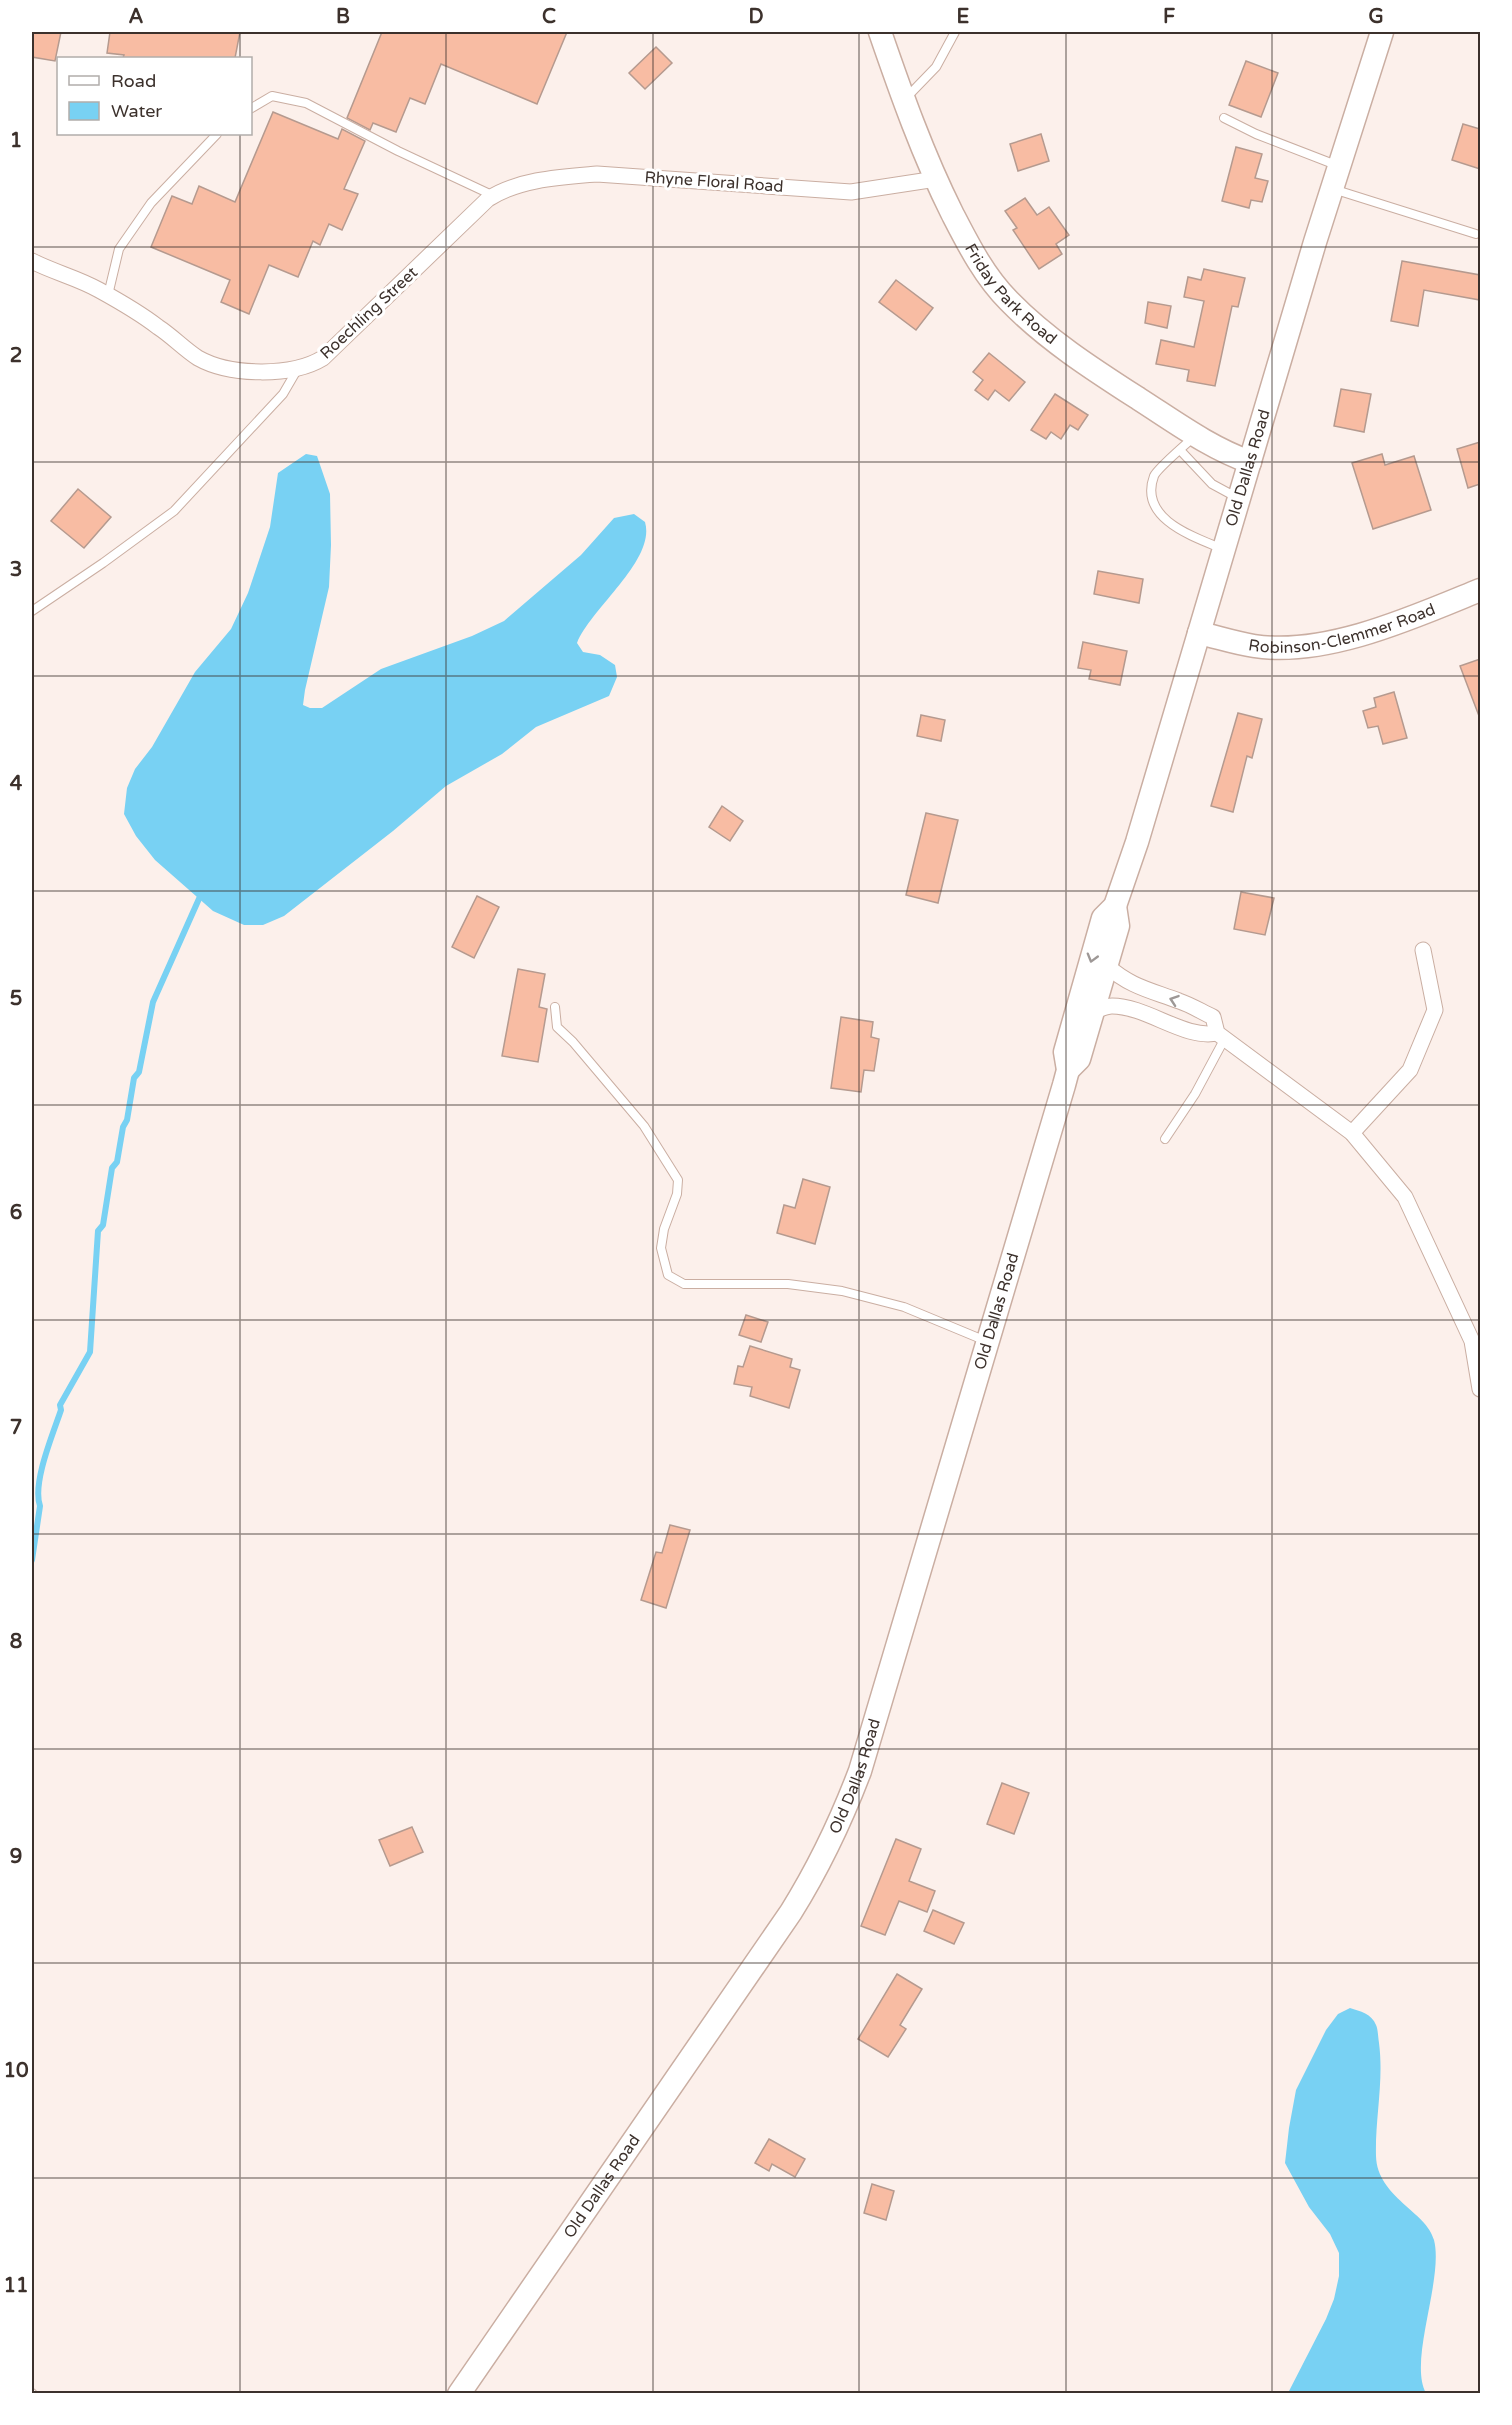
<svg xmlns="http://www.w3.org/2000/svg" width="1512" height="2425" font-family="'Varela Round',sans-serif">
<rect width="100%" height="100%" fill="#fcf0eb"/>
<g fill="#78d1f3">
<path d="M306 454 317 456 330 494 331 545 329 587 305 690 303 705 310 708H322L381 669 472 636 504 621 581 555 614 518 634 514 645 522C656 560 592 607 577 643L583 652 600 655 615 665 617 677 609 696 536 727 502 754 446 786 393 831 284 916 263 925H244L213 911 155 860 136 836 124 814 127 788 135 769 152 747 195 672 231 629 248 593 270 527 278 473Z"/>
<path d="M1350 2008C1360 2011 1372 2014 1376 2025 1378 2029 1378 2037 1379 2043 1384 2081 1375 2118 1376 2156 1377 2197 1427 2212 1434 2240 1444 2279 1408 2361 1426 2393H1288L1326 2319 1334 2299 1339 2276V2253L1330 2234 1309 2207 1285 2163 1289 2128 1296 2090 1326 2030 1338 2014Z"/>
</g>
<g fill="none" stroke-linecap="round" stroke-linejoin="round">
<path stroke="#78d1f3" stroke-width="6" d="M32 1560 40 1506C32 1483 53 1434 61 1410L60 1405 90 1352 98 1231 103 1225 112 1168 117 1162 123 1127 127 1120 134 1078 139 1072 153 1002 202 892"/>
</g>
<g fill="#f8bca3" stroke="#b59a8f" stroke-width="1.5">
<path d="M32 32H61L55 61 32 57Z"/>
<path d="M110 32H240L235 58H123L124 55 107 53Z"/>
<path d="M382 32H567L537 104 441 64 425 104 410 98 396 132 373 123 370 130 347 118Z"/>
<path d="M656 47 672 63 645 89 629 73Z"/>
<path d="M1246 61 1278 73 1261 117 1229 105Z"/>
<path d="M273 112 338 139 342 129 365 141 344 189 358 194 342 230 329 224 320 245 313 241 298 277 269 265 249 314 221 302 230 280 151 247 172 196 192 204 199 186 235 202Z"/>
<path d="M1463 124 1480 129V169L1452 160Z"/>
<path d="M1041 134 1049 161 1018 171 1010 144Z"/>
<path d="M1236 147 1262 154 1255 178 1268 181 1262 202 1251 200 1249 208 1222 201Z"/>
<path d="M1025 198 1037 215 1049 207 1069 235 1056 244 1062 254 1039 269 1013 230 1017 228 1005 211Z"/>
<path d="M1402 261 1480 275V300L1424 290 1418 326 1391 321Z"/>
<path d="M1204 269 1245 278 1238 307 1232 306 1215 386 1187 381 1189 370 1156 364 1161 340 1194 347 1204 301 1184 297 1188 277 1201 280Z"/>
<path d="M896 280 933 308 916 330 879 302Z"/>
<path d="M1148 302 1171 306 1167 328 1145 323Z"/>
<path d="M989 353 1025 382 1009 401 995 390 988 400 975 390 983 380 973 372Z"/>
<path d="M1341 389 1371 394 1364 432 1334 426Z"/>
<path d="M1055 394 1088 415 1078 430 1070 425 1061 439 1051 432 1046 439 1031 430Z"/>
<path d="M1480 442V484L1468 488 1457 449Z"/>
<path d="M1382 454 1385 465 1414 456 1431 510 1373 529 1352 463Z"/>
<path d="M78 489 111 517 84 548 51 521Z"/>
<path d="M1098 571 1143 579 1139 603 1094 594Z"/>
<path d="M1083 642 1127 651 1120 685 1089 679 1091 670 1078 668Z"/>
<path d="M1480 659V715L1479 716 1460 666Z"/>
<path d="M1394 692 1407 738 1383 744 1378 726 1368 728 1363 711 1376 707 1374 698Z"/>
<path d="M1238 713 1262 719 1252 758 1247 756 1233 812 1211 806Z"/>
<path d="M921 715 945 720 941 741 917 736Z"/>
<path d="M722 806 743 821 730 841 709 827Z"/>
<path d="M926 813 958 820 938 903 906 895Z"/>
<path d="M1241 892 1274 898 1265 935 1234 929Z"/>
<path d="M477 896 499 907 474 958 452 947Z"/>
<path d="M518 969 545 974 539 1007 547 1009 538 1062 502 1056Z"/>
<path d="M841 1017 873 1022 871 1037 879 1039 874 1071 864 1070 861 1092 831 1088Z"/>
<path d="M803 1179 830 1187 815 1244 777 1233 784 1205 795 1208Z"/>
<path d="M746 1315 768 1322 761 1342 739 1335Z"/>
<path d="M750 1346 792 1359 790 1367 800 1370 789 1408 750 1396 752 1387 734 1384 738 1366 743 1367Z"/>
<path d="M670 1525 690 1530 666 1608 641 1600 656 1552 662 1553Z"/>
<path d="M1002 1783 1029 1793 1014 1834 987 1824Z"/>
<path d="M412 1827 423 1852 390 1866 379 1840Z"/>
<path d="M896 1839 921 1849 909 1881 935 1891 927 1912 899 1901 885 1935 861 1926Z"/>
<path d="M933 1910 964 1923 954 1944 924 1931Z"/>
<path d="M897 1974 922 1989 900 2025 906 2029 888 2057 858 2039Z"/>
<path d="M769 2139 805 2159 795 2177 772 2164 769 2171 755 2163Z"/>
<path d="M872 2184 894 2191 886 2220 864 2213Z"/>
</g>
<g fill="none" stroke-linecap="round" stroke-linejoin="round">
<defs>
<g id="lane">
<path d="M907 97 936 67 955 32"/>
<path d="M250 109 272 96 306 103 398 151 492 195"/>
<path d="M1224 118 1256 134 1336 165"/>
<path d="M1333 189 1476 234"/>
<path d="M108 295 119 249 151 203 217 134"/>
<path d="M1194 437C1186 444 1157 469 1154 476 1138 519 1194 537 1223 549"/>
<path d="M1180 450 1212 484 1236 497"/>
<path d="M32 611 103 563 174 511 283 394 297 370"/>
<path d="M555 1007 557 1027 573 1042 644 1126 678 1180 677 1194 664 1229 661 1248 668 1275 684 1284H788L842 1291 904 1307 986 1341"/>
<path d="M1165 1139 1195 1094 1225 1038"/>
<path d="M32 2393 33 2394"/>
</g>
<g id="street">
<path d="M32 261C53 272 78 278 99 290 119 301 140 313 158 327 172 336 184 349 198 358 230 376 292 377 323 358L488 199C519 179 561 177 597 174L851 192 936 179"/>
<path d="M1107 966C1131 987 1150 990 1179 1001 1191 1005 1202 1012 1213 1017L1217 1033 1352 1133 1405 1197 1472 1341 1480 1389"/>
<path d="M1094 1011C1100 1009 1107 1006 1112 1006 1147 1006 1185 1040 1217 1033"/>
<path d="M1352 1133 1410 1070 1435 1010 1423 950"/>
</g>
<g id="secondary">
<path id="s1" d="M880 32C901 93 923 155 952 213 968 244 984 276 1009 301 1047 340 1094 370 1139 399 1175 422 1210 448 1250 462"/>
<path id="s2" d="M1199 633C1217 637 1235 643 1254 646 1326 657 1414 617 1480 590"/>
<path d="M1068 1070 1079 1059 1118 926 1115 906"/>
<path id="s3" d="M459 2394 791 1912C819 1867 841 1821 860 1771L1064 1085 1068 1070 1065 1052 1103 918 1115 906 1137 842 1315 242 1382 32"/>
</g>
</defs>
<use href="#lane" stroke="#caaea2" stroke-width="10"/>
<use href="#street" stroke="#caaea2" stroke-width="17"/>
<use href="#secondary" stroke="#caaea2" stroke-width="25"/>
<use href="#lane" stroke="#fff" stroke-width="8"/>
<use href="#street" stroke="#fff" stroke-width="15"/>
<use href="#secondary" stroke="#fff" stroke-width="22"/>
</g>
<defs><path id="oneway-chevron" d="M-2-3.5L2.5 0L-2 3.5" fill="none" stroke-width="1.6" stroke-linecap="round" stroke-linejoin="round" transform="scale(1.5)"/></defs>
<g stroke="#9e9896">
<use href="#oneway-chevron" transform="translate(1092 958) rotate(106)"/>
<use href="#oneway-chevron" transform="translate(1174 1000) rotate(-161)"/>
</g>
<path fill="none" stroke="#3c312c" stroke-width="1.5" stroke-opacity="0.55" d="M240 32V58M446 32V2394M653 32V2394M859 32V2394M1066 32V2394M1272 32V2394M240 134V2394M32 247H1480M32 462H1480M32 676H1480M32 891H1480M32 1105H1480M32 1320H1480M32 1534H1480M32 1749H1480M32 1963H1480M32 2178H1480"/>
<g text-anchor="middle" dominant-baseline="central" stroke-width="6" stroke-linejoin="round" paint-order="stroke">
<g font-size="16" fill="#3c312c" stroke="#fff">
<text transform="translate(714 182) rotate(4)">Rhyne Floral Road</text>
<text stroke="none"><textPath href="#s1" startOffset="296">Friday Park Road</textPath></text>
<text transform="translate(369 313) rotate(-43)">Roechling Street</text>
<text stroke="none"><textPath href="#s3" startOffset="2106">Old Dallas Road</textPath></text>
<text stroke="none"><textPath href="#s2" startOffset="147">Robinson-Clemmer Road</textPath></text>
<text stroke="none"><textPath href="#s3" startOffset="1222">Old Dallas Road</textPath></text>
<text stroke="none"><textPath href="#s3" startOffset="736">Old Dallas Road</textPath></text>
<text stroke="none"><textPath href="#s3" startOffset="252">Old Dallas Road</textPath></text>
</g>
</g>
<rect width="1512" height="2425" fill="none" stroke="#ffffff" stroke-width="66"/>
<rect x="57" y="57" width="195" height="78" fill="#ffffff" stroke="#b1adab" stroke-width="1.5"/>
<rect x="69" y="76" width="30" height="9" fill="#ffffff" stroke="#b1adab" stroke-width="1.5"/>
<text x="111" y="87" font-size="18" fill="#3c312c">Road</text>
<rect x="69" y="102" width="30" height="18" fill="#78d1f3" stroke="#b1adab" stroke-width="1.5"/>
<text x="111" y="117" font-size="18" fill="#3c312c">Water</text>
<rect x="33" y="33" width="1446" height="2359" fill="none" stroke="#3c312c" stroke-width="2"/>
<g font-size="20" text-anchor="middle" font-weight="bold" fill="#3c312c">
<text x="136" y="23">A</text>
<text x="343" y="23">B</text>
<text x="549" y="23">C</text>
<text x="756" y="23">D</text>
<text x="963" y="23">E</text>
<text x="1169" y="23">F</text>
<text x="1376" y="23">G</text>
<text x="16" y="147">1</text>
<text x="16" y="362">2</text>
<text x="16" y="576">3</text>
<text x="16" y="790">4</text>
<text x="16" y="1005">5</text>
<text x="16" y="1219">6</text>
<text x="16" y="1434">7</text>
<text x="16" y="1648">8</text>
<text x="16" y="1863">9</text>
<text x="16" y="2077">10</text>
<text x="16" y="2292">11</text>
</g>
</svg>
